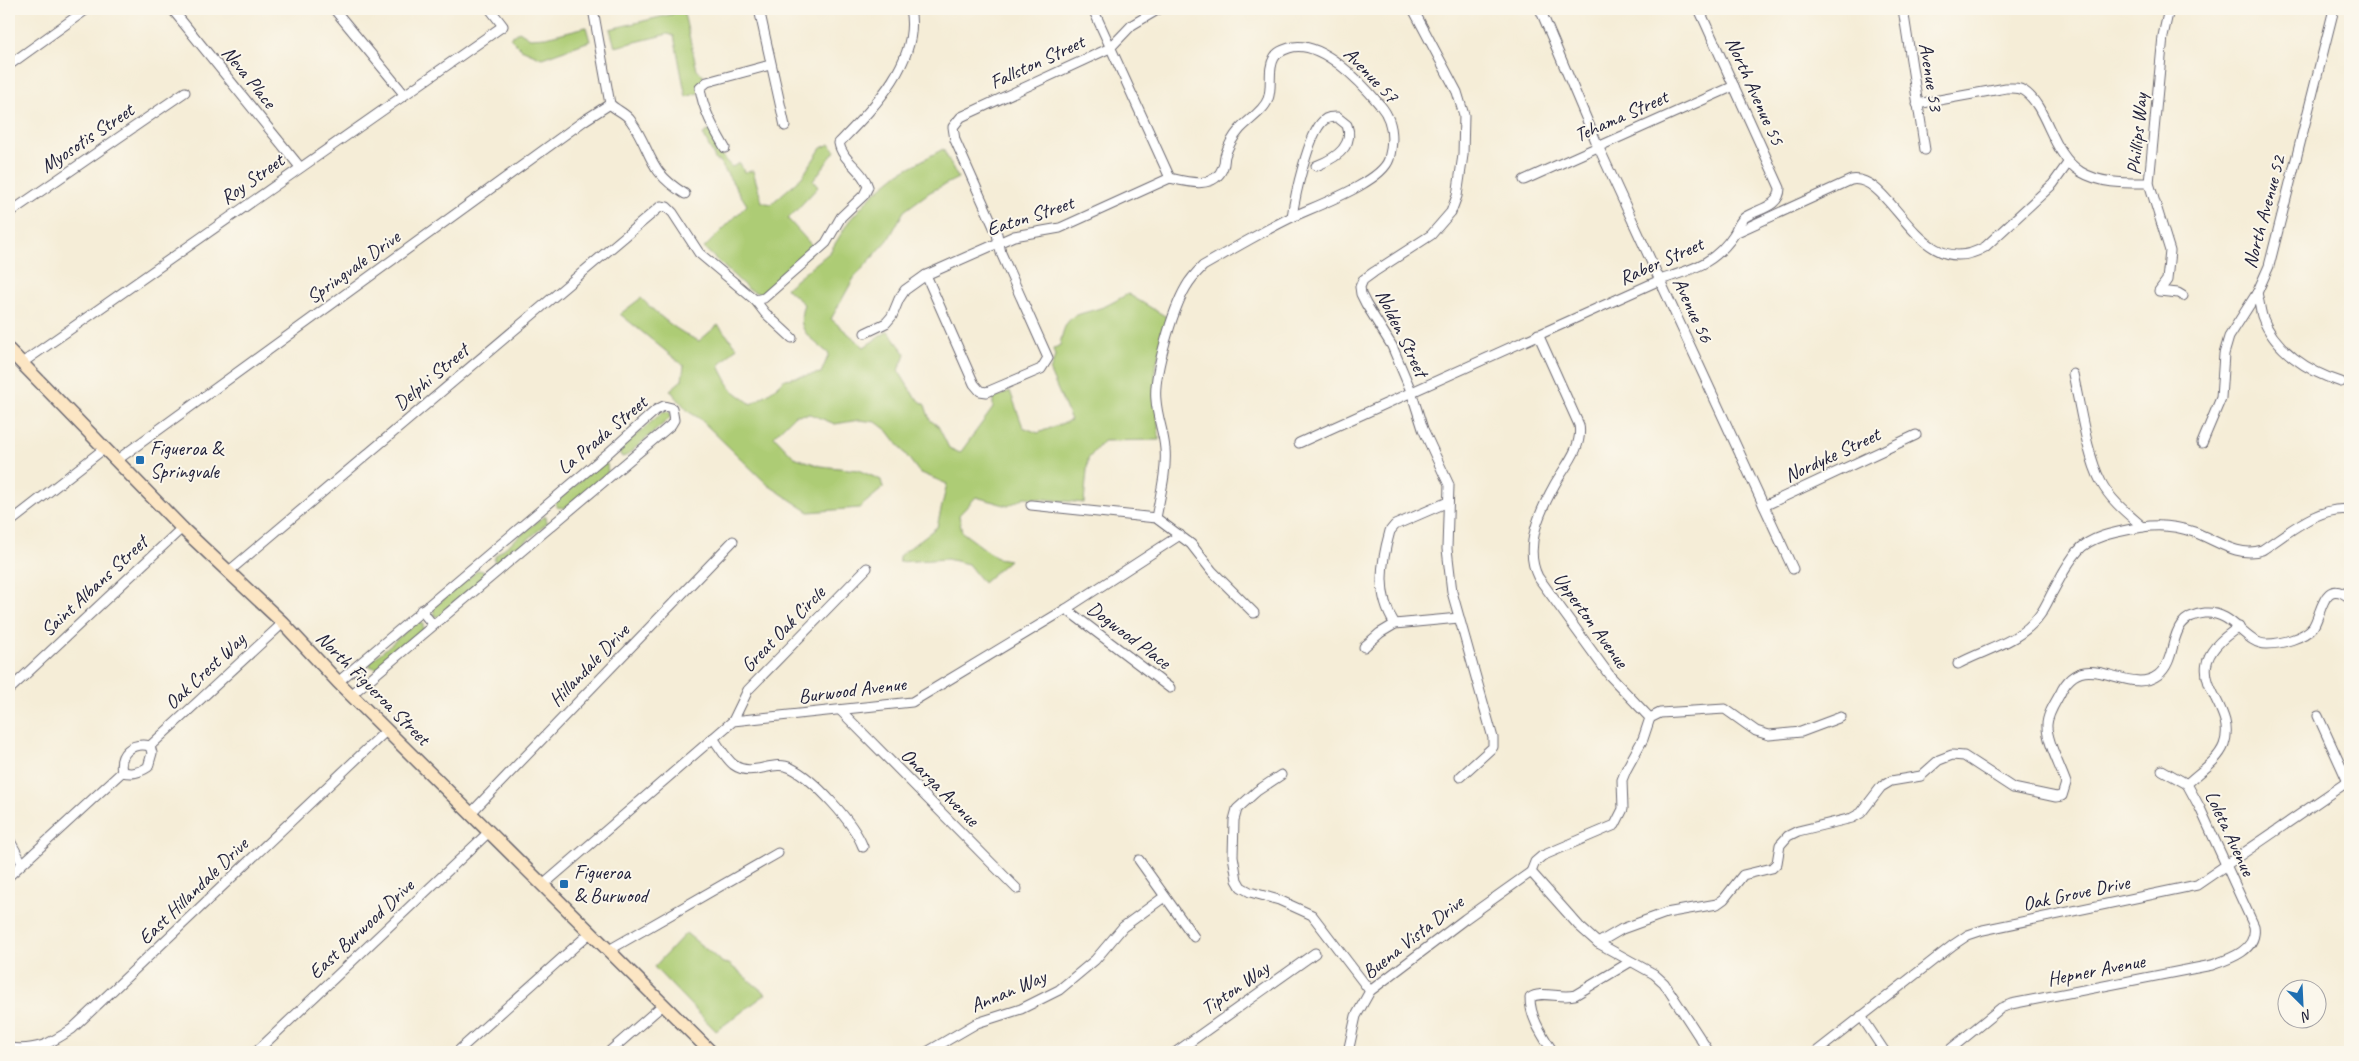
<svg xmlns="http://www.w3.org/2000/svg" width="2359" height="1061" font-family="Caveat,sans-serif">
<rect width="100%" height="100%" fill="#fbf7ec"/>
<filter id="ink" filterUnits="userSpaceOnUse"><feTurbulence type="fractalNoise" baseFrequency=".02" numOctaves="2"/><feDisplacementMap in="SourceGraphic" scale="10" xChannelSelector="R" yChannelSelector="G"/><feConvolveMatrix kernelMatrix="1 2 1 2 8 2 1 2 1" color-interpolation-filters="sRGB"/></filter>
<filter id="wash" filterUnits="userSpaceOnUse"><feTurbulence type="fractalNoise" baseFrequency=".0096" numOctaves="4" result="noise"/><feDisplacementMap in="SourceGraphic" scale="20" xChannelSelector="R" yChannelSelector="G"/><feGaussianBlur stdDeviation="1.12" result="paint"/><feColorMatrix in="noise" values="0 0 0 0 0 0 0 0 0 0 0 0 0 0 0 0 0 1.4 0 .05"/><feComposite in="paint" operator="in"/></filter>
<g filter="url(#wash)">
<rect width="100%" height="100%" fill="#f5edd7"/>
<g fill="#adcc74" stroke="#687758">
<path d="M672 9H683L697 70 703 75V79L698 93 686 97 674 36 668 34 615 47 610 29 673 14Z"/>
<path d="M586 27 590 41 542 58 521 49 510 38 519 31 530 38 546 37Z"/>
<path d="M710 130 725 160 732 167 740 163 744 172 753 171 762 202 771 204 802 177 821 148 830 144 835 151 813 181 818 187 788 219 815 249 760 294 748 289 704 248 747 205 719 161H716L703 134Z"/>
<path d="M943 149 958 178 930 192 904 211 888 240 854 278 831 319 864 347 888 331 906 354 898 370 914 396 925 405 930 420 938 426 949 448 960 453 993 408V399L1010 391 1023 427 1038 433 1071 420 1050 372 1055 356 1053 349 1060 345C1066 311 1075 317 1103 307 1111 304 1120 298 1128 294L1170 319 1155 368 1159 440 1103 441 1088 459 1084 503 1025 497 1008 506 976 497 959 515 962 532 997 558 1009 560 983 583 968 564 947 559 899 562V556L937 527 947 484 919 472 888 431 876 422 859 420 835 424 810 414 795 415 774 436 794 457 820 466 858 470 881 480 883 488 859 508 809 512 768 485 699 418 689 412 670 390 682 380 684 366 620 314 641 298C659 316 676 331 699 341L718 325 737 347 719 366 731 389 751 404 769 393 785 379 821 373 829 354C810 337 795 332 804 304L786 288 830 252 849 221 872 195 899 173Z"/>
<path d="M664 411 670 412V418L626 456 622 457 620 454 619 450Z"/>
<path d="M601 463 607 464 608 472 565 508 556 507V502Z"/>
<path d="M543 517H546L547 523 501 563 497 564 494 560 496 555Z"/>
<path d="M478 570 484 571V578L439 617 435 616 433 608Z"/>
<path d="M417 622 423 624V630L377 669 370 666V662Z"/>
<path d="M686 933 723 963 729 964 766 994 716 1031 654 967Z"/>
</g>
</g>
<g filter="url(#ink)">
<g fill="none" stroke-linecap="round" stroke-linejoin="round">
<defs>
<g id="street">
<path d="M172 9 300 167"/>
<path d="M334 9 404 94"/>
<path d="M593 9 610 104C617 111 626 113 631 121 653 153 647 171 685 194"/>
<path d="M759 9 785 126"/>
<path d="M1093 9 1170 178"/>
<path d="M1413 9 1457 92 1464 115 1463 155 1457 196 1451 212 1431 235 1374 272 1363 280 1360 287 1361 294 1366 304 1392 346 1411 391 1423 429 1449 485 1447 549 1452 592 1493 738V747L1460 777"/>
<path d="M1540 9 1598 146 1793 569"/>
<path d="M1699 9 1780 188C1780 208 1756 209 1744 218 1740 221 1737 228 1735 233"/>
<path d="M1903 9 1925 150"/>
<path d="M2169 9 2163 36 2149 183 2170 251 2167 280 2159 291 2178 293 2183 296"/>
<path d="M9 65 87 9"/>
<path d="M1917 104 2006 88C2013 88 2018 87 2024 91 2048 107 2051 154 2081 172 2101 184 2126 183 2149 183"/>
<path d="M725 148C714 129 703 110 700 88L707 82 770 65"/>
<path d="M1524 180 1734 86"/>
<path d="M9 213 185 92"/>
<path d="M1292 217C1295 196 1308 135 1323 121 1327 117 1332 117 1337 117L1347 125C1355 147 1334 159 1316 166"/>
<path d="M926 275 974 384 980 391 987 392 1041 369 1048 358 1001 253 997 234 955 140 953 127 961 117 1110 48 1132 25 1159 9"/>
<path d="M2257 293C2259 300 2260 309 2262 316 2274 350 2309 372 2341 382"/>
<path d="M755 300 764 298 826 243 841 217 864 195 868 187C863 169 842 161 839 143 872 109 921 61 910 9"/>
<path d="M865 333 886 323 892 316 899 299 905 290 926 275 1014 236 1060 228 1170 178"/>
<path d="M22 363 503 26 490 9"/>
<path d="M2073 374C2080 405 2087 456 2101 482 2111 501 2128 514 2143 527"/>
<path d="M1299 443 1660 280C1693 269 1715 264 1735 233L1851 180C1893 172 1918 286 1985 247L2053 184 2068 163"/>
<path d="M2202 443 2221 398 2224 354 2229 337 2257 293 2269 266 2334 9"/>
<path d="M117 460 585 120 610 104"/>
<path d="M1031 505 1156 518 1191 544 1212 571 1254 613"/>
<path d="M1764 506 1916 435"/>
<path d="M1156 518C1160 496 1167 471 1165 449 1164 433 1157 417 1156 400 1153 375 1173 309 1186 287 1191 278 1196 273 1203 266 1231 250 1258 234 1286 220 1309 208 1381 184 1389 159 1394 140 1393 120 1380 105 1362 83 1320 38 1289 48 1283 50 1277 52 1274 58 1267 70 1273 86 1268 99 1264 111 1248 120 1240 129 1234 136 1228 146 1225 156 1224 159 1225 163 1223 167 1215 190 1187 182 1170 178"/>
<path d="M9 523 105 448"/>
<path d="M228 572 661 206 667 207 673 213 699 253 755 300 765 313 792 338"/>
<path d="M1066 609 1170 688"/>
<path d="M421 610 433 625"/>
<path d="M1395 624C1376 595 1381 563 1390 531L1395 525 1448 502"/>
<path d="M1364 647 1380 633 1395 624 1459 618"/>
<path d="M1958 664C1985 649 2019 643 2039 616 2044 610 2048 601 2052 593 2060 579 2067 563 2078 551 2091 535 2123 531 2142 527 2160 524 2177 526 2194 532 2216 540 2238 558 2262 550 2287 534 2319 505 2350 510"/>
<path d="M338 682 607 454 656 410 664 406 672 408 674 420 671 425 351 695"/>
<path d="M9 690 182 528"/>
<path d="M840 710 1017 889"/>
<path d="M2318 716 2348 782"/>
<path d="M1650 718 1660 713 1725 709 1756 731 1769 735 1801 732 1841 717"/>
<path d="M733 721 748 690 867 568"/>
<path d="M713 738C719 746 726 759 734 765 752 778 773 759 791 768 814 779 854 823 863 847"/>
<path d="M150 746 283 623"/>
<path d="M2162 770 2187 784"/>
<path d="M122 772C132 774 139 773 148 767L152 753 150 746"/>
<path d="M122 772C118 753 132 742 150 746"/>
<path d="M1281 775 1257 791 1237 809 1234 820 1233 856 1237 880 1241 887 1250 892 1279 900 1312 915 1370 991"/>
<path d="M471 813 733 541"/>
<path d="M9 839 22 863"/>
<path d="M1139 860 1194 937"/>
<path d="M1531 872 1535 862 1542 856 1615 825 1623 809 1622 780 1626 770 1643 739 1650 718 1610 676 1538 577C1523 547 1540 511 1555 484 1566 465 1583 447 1579 425L1538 334"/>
<path d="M1531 872 1579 926 1598 943 1654 974 1664 983 1709 1052"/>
<path d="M9 876 122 772"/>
<path d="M543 885 733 721 912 702 1066 609 1180 535"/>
<path d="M1598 943 1622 929 1666 913 1717 904 1724 899 1743 875 1772 868 1777 863 1780 845 1788 836 1798 831 1852 818 1861 813 1881 787 1891 781 1921 776 1939 760 1952 755 1964 756 2013 788 2056 797 2062 796 2066 783C2061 768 2046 740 2047 725 2047 715 2055 703 2060 694 2083 643 2128 698 2158 675 2181 657 2164 617 2205 613 2234 611 2244 644 2267 644 2281 644 2304 638 2313 627 2322 614 2323 576 2350 598"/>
<path d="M609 950 778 853"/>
<path d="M1861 1016 1885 1052"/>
<path d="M9 1048C37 1051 50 1044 72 1029L387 730"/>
<path d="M256 1052 490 831"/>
<path d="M457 1052 591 932"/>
<path d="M609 1052 664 1004"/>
<path d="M927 1052 977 1023 1021 1009 1059 990 1095 960 1123 927 1164 897"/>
<path d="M1176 1052 1315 953"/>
<path d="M1348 1052 1356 1016 1370 991 1465 919 1531 872"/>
<path d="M1553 1052C1543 1036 1530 1018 1530 998 1541 990 1561 999 1575 995L1630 962"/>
<path d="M1816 1052 1953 945 1968 935 1983 930 2197 885 2350 780"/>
<path d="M1947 1052 2001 1008 2011 1004 2212 965C2230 959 2258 950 2254 926L2200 808 2187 784C2198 773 2218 761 2224 745 2240 700 2166 674 2239 627"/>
</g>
<path id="secondary" d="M9 350 182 528 283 623 338 682 711 1052"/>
</defs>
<use href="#street" stroke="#6c6972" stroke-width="11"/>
<use href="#secondary" stroke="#6c6972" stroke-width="15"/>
<use href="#street" stroke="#fff" stroke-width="9"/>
<use href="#secondary" stroke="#fce6c4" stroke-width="12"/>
</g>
</g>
<g fill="#1f6fb2" stroke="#fbf7ec" stroke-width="2">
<rect x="135" y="455" width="10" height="10" rx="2.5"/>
<rect x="559" y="879" width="10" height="10" rx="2.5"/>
</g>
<g text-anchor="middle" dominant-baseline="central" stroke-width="4" stroke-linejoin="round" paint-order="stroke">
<g font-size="20" fill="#22223b" stroke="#fbf7ec">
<text transform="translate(1037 62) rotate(-25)">Fallston Street</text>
<text transform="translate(1371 75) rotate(46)">Avenue 57</text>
<text transform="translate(249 77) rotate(51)">Neva Place</text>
<text transform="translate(1931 77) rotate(81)">Avenue 53</text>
<text transform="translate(1755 91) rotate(66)">North Avenue 55</text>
<text transform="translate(1621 116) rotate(-24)">Tehama Street</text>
<text transform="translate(2137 134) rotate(-85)">Phillips Way</text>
<text transform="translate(87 138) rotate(-34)">Myosotis Street</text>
<text transform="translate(252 179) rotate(-35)">Roy Street</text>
<text transform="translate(2264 212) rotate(-75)">North Avenue 52</text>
<text transform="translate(1030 216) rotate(-18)">Eaton Street</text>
<text transform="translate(1661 261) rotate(-24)">Raber Street</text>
<text transform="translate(353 267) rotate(-36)">Springvale Drive</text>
<text transform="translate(1693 310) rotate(65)">Avenue 56</text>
<text transform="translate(1402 333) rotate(64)">Nolden Street</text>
<text transform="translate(431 377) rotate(-40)">Delphi Street</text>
<text transform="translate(602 435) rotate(-40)">La Prada Street</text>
<text transform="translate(1832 455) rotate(-25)">Nordyke Street</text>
<text transform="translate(94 586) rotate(-43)">Saint Albans Street</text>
<text transform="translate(1591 620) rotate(54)">Upperton Avenue</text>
<text transform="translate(783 629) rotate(-46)">Great Oak Circle</text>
<text transform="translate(1129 635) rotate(37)">Dogwood Place</text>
<text transform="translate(589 665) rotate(-46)">Hillandale Drive</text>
<text transform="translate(205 671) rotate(-43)">Oak Crest Way</text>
<text transform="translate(373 688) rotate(45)">North Figueroa Street</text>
<text transform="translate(852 690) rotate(-7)">Burwood Avenue</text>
<text transform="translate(940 787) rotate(45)">Onarga Avenue</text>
<text transform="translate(2230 833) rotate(65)">Loleta Avenue</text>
<text transform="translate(193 891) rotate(-44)">East Hillandale Drive</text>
<text transform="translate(2076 893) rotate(-12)">Oak Grove Drive</text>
<text transform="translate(361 929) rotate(-43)">East Burwood Drive</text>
<text transform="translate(1413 937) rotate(-38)">Buena Vista Drive</text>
<text transform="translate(2096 970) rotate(-11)">Hepner Avenue</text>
<text transform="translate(1235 988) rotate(-35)">Tipton Way</text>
<text transform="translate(1008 991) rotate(-23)">Annan Way</text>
</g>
<g font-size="20" fill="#22223b" stroke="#fbf7ec" text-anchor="start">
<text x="150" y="448">Figueroa &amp;<tspan x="150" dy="23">Springvale</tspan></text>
<text x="574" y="872">Figueroa<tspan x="574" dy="23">&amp; Burwood</tspan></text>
</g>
</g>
<rect width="2359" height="1061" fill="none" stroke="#fbf7ec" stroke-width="30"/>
<g transform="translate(2302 1004) rotate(156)"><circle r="24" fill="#fbf7ec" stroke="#a4a2a5"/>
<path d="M0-4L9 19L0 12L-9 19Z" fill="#1f6fb2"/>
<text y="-8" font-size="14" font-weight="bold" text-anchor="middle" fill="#22223b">N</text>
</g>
</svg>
